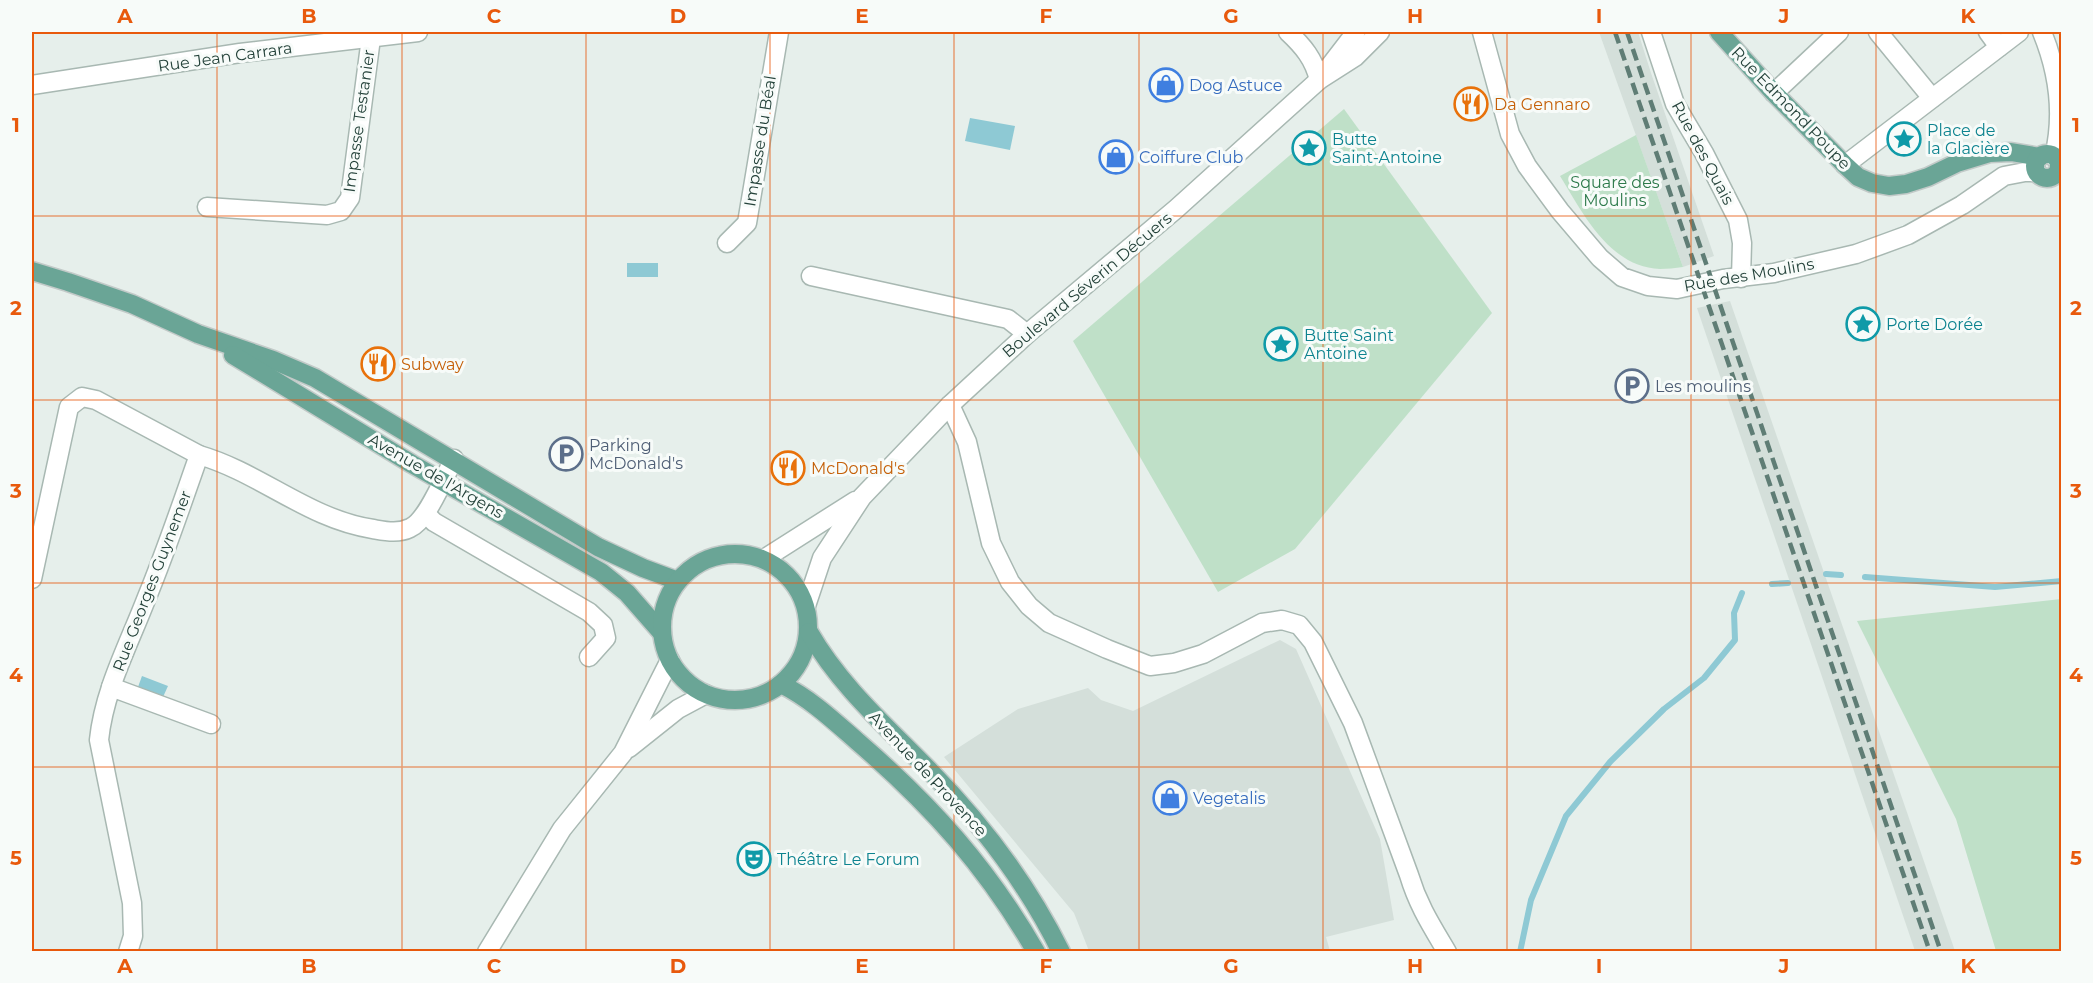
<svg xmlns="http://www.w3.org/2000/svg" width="2093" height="983" font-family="Montserrat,sans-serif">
<rect width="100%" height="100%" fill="#e6efeb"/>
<g fill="#d4dfda">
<path d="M1599 32H1638L1651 73 1714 256 1683 267Z"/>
<path d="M1730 301 1955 951H1915L1697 308Z"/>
<path d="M1280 640 1296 649 1380 839 1394 920 1326 937 1330 951H1089L1074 913 944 757 1018 709 1088 688 1101 700 1133 711Z"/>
</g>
<g fill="#bfe0c8">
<path d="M1344 109 1492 313 1295 549 1218 592 1073 341Z"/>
<path d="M1636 135 1683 267C1675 268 1667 269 1660 269 1609 267 1583 213 1560 176Z"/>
<path d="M2061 599V951H1996L1956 819 1857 621Z"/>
</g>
<g fill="#8ec9d4">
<path d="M970 118 1015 126 1010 150 965 141Z"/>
<rect x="627" y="263" width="31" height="14"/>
<path d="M142 676 168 686 163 697 138 687Z"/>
</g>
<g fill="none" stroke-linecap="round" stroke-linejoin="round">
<g stroke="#8ec9d4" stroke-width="6">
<path d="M1826 574 1841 575"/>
<path d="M1865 577 1995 587 2062 581"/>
<path d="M1772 584 1788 583"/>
<path d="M1520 952 1531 900 1566 816 1610 762 1664 709 1704 678 1735 640 1734 613 1742 593"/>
</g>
<defs>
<g id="minor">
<path d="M1288 32C1303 46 1314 59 1319 80"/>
<path d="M1482 32 1510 134 1527 166 1560 211 1600 258 1622 277 1648 286 1677 289 1723 279 1774 273 1856 254 1908 235 1962 205 2004 176 2025 172H2037"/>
<path d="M1651 32 1675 104 1704 153 1738 220 1742 243 1741 278"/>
<path d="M1878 32 1932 98"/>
<path d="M1988 32 1999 47"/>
<path d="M2042 32C2058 71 2064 115 2054 157"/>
<path d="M1326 71 1356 32"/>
<path d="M32 85 240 53 418 32"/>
<path d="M1774 93 1839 32"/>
<path d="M1845 165 2019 32"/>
<path d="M207 207 327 215 341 211 350 198 371 38"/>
<path d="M727 243 747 223 779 32"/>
<path d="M811 276 1008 319 1027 334"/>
<path d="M950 405 967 442 991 543 1010 582 1029 606 1049 623 1107 649 1150 666 1174 663 1203 654 1262 623 1282 620 1299 625 1313 642 1353 723 1409 875C1418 905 1431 925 1447 952"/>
<path d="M426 514 434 522 589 612 603 625 606 638 589 657"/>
<path d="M764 559 855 501"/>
<path d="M32 579 69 407 82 397 96 400 199 455C261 473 308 519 373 529 385 531 398 534 410 528 427 521 444 477 454 459"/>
<path d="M806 606 822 558 862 497 950 405 1027 334 1176 209 1319 80 1355 57 1380 32"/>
<path d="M111 687 211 724"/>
<path d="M629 748 678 709 706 694"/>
<path d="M128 952 133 936 132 903 99 740C104 690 129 644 147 597 166 551 182 503 199 455"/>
<path d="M487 952 562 829 623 753 670 660"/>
</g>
<g id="major">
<path d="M1719 32 1774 93 1845 165 1858 177 1872 183 1889 186 1906 184 1928 177 1957 163 1990 153 2011 152 2040 157"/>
<circle cx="2047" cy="166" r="12"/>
<path d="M32 271 68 282 132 304 198 334 273 360 315 378 598 547 643 568 678 581"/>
<path d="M233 355 412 464 601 572 627 593 662 633"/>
<circle cx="735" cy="627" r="73"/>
<path d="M809 632C840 686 886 726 929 770 981 823 1028 885 1061 952"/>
<path d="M781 684C811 699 834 721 858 742 932 806 987 867 1036 952"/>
</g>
</defs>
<use href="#minor" stroke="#a8b8b2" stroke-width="21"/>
<use href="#major" stroke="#c2cac8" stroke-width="21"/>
<use href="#minor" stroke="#fff" stroke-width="18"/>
<use href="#major" stroke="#6aa596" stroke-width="18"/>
<g stroke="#5f7d75" stroke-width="4.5" stroke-dasharray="12 6" stroke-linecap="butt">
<path d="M1615 32 1930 952"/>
<path d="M1627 32 1941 952"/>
</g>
</g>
<path fill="none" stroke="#e8590c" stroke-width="1.5" stroke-opacity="0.55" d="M217 32V952M402 32V952M586 32V952M770 32V952M954 32V952M1139 32V952M1323 32V952M1507 32V952M1691 32V952M1876 32V952M32 216H2062M32 400H2062M32 583H2062M32 767H2062"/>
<defs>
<symbol id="shop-ring" viewBox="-11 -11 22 22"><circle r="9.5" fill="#f7fbf9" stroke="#3f7fe0" stroke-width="1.5"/><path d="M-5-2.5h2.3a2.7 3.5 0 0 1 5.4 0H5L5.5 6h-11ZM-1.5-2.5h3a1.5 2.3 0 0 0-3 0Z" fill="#3f7fe0"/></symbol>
<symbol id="restaurant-ring" viewBox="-11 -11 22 22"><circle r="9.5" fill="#f7fbf9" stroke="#e8710a" stroke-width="1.5"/><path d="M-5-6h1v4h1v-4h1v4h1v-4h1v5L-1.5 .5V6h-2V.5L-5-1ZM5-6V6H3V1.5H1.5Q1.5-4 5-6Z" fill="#e8710a"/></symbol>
<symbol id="sight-ring" viewBox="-11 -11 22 22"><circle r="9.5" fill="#f7fbf9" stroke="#0f9aa8" stroke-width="1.5"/><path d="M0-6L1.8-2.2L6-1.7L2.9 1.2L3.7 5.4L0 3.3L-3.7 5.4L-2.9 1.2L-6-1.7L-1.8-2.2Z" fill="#0f9aa8"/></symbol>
<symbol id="parking-ring" viewBox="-11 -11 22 22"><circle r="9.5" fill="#f7fbf9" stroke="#5c6f8a" stroke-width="1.5"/><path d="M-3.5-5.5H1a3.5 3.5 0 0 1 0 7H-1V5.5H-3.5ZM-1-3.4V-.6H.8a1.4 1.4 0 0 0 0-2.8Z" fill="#5c6f8a"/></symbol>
<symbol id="theatre-ring" viewBox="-11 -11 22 22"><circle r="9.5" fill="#f7fbf9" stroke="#0f9aa8" stroke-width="1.5"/><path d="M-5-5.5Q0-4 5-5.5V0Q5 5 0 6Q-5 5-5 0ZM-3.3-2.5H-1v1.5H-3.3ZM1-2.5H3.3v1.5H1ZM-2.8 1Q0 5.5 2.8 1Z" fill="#0f9aa8"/></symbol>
</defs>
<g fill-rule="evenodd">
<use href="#shop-ring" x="1147" y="66" width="38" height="38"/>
<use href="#restaurant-ring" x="1452" y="85" width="38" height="38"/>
<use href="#sight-ring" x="1885" y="120" width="38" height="38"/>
<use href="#sight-ring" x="1290" y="129" width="38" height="38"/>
<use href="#shop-ring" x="1097" y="138" width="38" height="38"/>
<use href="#sight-ring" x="1844" y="305" width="38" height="38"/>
<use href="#sight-ring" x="1262" y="325" width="38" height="38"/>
<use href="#restaurant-ring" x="359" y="345" width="38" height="38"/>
<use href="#parking-ring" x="1613" y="367" width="38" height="38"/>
<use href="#parking-ring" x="547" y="435" width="38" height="38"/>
<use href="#restaurant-ring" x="769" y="449" width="38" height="38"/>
<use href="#shop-ring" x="1151" y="779" width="38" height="38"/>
<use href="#theatre-ring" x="735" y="840" width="38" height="38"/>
</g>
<g text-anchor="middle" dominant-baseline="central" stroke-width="6" stroke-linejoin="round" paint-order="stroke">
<g font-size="16" fill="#24423a" stroke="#f7fbf9">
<text transform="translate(225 57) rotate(-8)">Rue Jean Carrara</text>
<text transform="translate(1791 108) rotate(46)">Rue Edmond Poupe</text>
<text transform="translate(359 121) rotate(-82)">Impasse Testanier</text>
<text transform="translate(760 141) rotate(-81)">Impasse du Béal</text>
<text transform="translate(1703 153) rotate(62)">Rue des Quais</text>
<text transform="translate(1749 275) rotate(-10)">Rue des Moulins</text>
<text transform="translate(1087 285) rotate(-40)">Boulevard Séverin Décuers</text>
<text transform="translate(436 476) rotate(30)">Avenue de l'Argens</text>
<text transform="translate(152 581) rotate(-69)">Rue Georges Guynemer</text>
<text transform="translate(928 774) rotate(47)">Avenue de Provence</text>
</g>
<g font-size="16" fill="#366cbe" stroke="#f7fbf9" text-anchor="start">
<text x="1189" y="85">Dog Astuce</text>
<text x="1139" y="157">Coiffure Club</text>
<text x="1193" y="798">Vegetalis</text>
</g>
<g font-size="16" fill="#c56008" stroke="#f7fbf9" text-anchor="start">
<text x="1494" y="104">Da Gennaro</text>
<text x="401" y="364">Subway</text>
<text x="811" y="468">McDonald's</text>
</g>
<g font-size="16" fill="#0d838f" stroke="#f7fbf9" text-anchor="start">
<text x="1927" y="130">Place de<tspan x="1927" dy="18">la Glacière</tspan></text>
<text x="1332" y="139">Butte<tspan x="1332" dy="18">Saint-Antoine</tspan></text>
<text x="1886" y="324">Porte Dorée</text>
<text x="1304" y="335">Butte Saint<tspan x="1304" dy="18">Antoine</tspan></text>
<text x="777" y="859">Théâtre Le Forum</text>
</g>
<g font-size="16" fill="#2d7a4b" stroke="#f7fbf9">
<text x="1615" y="182">Square des<tspan x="1615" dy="18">Moulins</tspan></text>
</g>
<g font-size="16" fill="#4e5e75" stroke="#f7fbf9" text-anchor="start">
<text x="1655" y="386">Les moulins</text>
<text x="589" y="445">Parking<tspan x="589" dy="18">McDonald's</tspan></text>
</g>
</g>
<rect width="2093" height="983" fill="none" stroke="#f7fbf9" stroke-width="66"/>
<rect x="33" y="33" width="2027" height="917" fill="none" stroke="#e8590c" stroke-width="2"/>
<g font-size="20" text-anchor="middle" font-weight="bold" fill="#e8590c">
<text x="125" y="23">A</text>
<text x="309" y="23">B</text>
<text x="494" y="23">C</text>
<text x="678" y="23">D</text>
<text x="862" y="23">E</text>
<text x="1046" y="23">F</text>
<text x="1231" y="23">G</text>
<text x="1415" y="23">H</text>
<text x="1599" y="23">I</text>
<text x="1784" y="23">J</text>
<text x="1968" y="23">K</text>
<text x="16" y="132">1</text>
<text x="2076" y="132">1</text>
<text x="16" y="315">2</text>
<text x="2076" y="315">2</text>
<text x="16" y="498">3</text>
<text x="2076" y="498">3</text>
<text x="16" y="682">4</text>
<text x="2076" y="682">4</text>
<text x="16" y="865">5</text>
<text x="2076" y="865">5</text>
<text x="125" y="973">A</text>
<text x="309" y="973">B</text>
<text x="494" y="973">C</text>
<text x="678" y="973">D</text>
<text x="862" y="973">E</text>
<text x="1046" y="973">F</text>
<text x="1231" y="973">G</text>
<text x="1415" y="973">H</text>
<text x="1599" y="973">I</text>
<text x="1784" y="973">J</text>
<text x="1968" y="973">K</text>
</g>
</svg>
